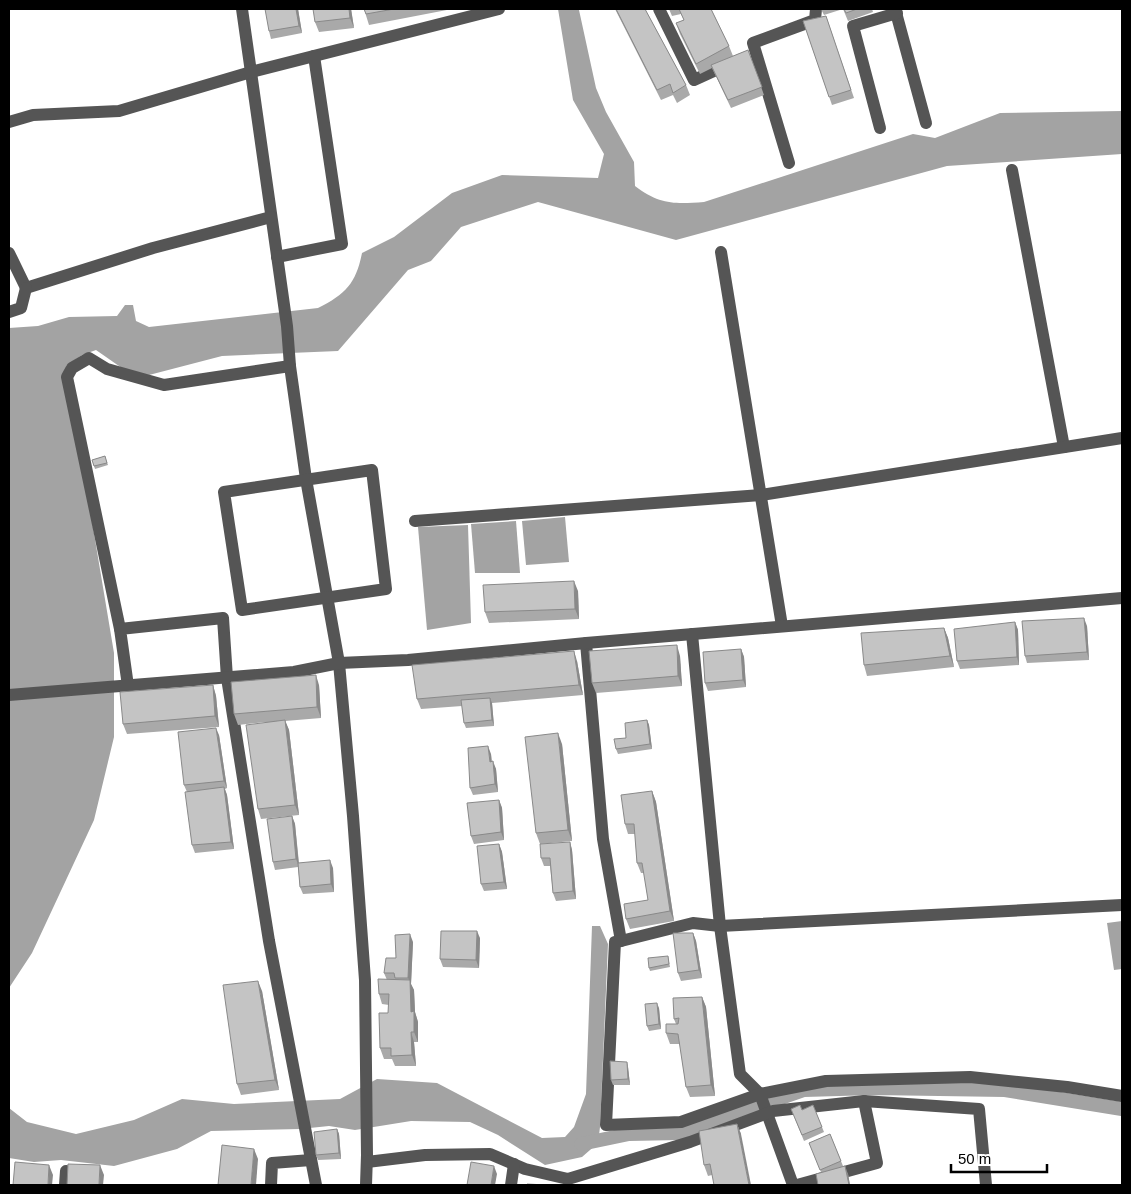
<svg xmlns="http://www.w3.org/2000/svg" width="1131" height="1194" font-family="Arial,sans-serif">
<rect width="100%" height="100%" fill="#fff"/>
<g fill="#a3a3a3">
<path d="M558 9 579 10 596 88 606 112 634 162 635 186C660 205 675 204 704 202L913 134 935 138 1000 113 1122 111V154L947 166 676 240 538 202 461 227 431 261 408 270 338 351 222 356 149 375 129 373 96 350 82 355 66 366 114 653V737L94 820 32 953 9 988V328L38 326 69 317 117 316 125 305H133L136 321 149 327 318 308C346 294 356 283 362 253L394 237 452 193 502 175 598 178 604 154 573 100Z"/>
<path d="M565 517 569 562 526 565 522 521Z"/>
<path d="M516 521 520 573H475L471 524Z"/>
<path d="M468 525 471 623 427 630 418 527Z"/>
<path d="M1122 921V969L1114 970 1107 923Z"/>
<path d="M592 926H600L608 944 600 1127 598 1143 582 1157 545 1165 498 1135 470 1122 411 1121 355 1130 329 1126 300 1129 211 1131 177 1149 114 1166 61 1160 34 1162 9 1158V1108L27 1122 76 1134 134 1120 182 1099 234 1104 340 1099 377 1079 437 1083 542 1138 565 1137 574 1127 586 1094Z"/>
</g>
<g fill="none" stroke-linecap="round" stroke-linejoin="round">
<path stroke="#a3a3a3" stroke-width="14" d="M581 1144 629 1134 680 1133 804 1090 874 1088 1005 1090 1122 1109"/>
<g stroke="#555" stroke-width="12">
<path d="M242 9 287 326 290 366 306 479 339 663 353 816 365 980 367 1155 366 1185"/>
<path d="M659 9 694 80 729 64"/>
<path d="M895 9 926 123"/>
<path d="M9 122 33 115 119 111 251 72 499 9"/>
<path d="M880 128 853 26 897 13"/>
<path d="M789 163 753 43 815 20 816 9"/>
<path d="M1012 170 1064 447"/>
<path d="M721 252 782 626"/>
<path d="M9 253 26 288 153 248 271 217"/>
<path d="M277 257 342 244 314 56"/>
<path d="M9 312 21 308 26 288"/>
<path d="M372 470 386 589 242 610 224 492Z"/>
<path d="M415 521 761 495 1122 438"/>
<path d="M120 629 67 377 72 368 89 358 107 369 164 385 290 366"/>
<path d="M692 634 720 926 740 1074 760 1094 793 1185"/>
<path d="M586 643 603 839 621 941 693 923 720 926 1122 905"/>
<path d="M128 686 120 629 223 618 227 678 269 941 316 1185"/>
<path d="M9 695 294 672 339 663 408 660 586 643 1122 598"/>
<path d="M621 941 615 942 606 1125 681 1122 760 1094 826 1081 970 1077 1067 1087 1122 1096"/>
<path d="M367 1162 425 1155 490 1154 525 1169 568 1179 690 1142 773 1111 864 1101 979 1109 986 1185"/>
<path d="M65 1185 66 1171"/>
<path d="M271 1185 272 1163 311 1160"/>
<path d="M511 1185 514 1164"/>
<path d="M797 1185 877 1163 864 1101"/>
</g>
</g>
<g fill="#a9a9a9">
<path d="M298 9 302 33 271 39 269 31Z"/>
<path d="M351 9 354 28 319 32 315 22Z"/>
<path d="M364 9H452L369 25Z"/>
<path d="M615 9H645L686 85 690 95 677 103 673 95 661 100Z"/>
<path d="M669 9H711L729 46 733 56 748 50 764 95 731 108 712 68 700 74 680 34 676 23 684 20 681 14 672 16Z"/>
<path d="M821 9H872L873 12 848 21 843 9 824 15Z"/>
<path d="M826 16 854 98 832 105 803 21Z"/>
<path d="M105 456 108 465 95 469 92 460Z"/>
<path d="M578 591 579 619 489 623 485 612Z"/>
<path d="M1015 622 1018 630 1019 665 960 669 957 661Z"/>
<path d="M1087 626 1089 660 1027 663 1025 656Z"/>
<path d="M944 628 948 638 954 667 867 676 864 665Z"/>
<path d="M741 649 744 657 746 687 708 691 705 683Z"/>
<path d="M680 656 682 686 596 693 592 683Z"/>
<path d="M577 661 583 695 492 703 494 726 466 728 464 723 462 706 421 709 417 699Z"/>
<path d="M213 685 216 696 219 727 127 734 123 724Z"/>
<path d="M319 685 321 718 285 721 289 730 299 815 261 819 258 809 265 722 238 725 234 714Z"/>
<path d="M647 720 649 725 652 749 618 754 616 749 626 738Z"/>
<path d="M219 735 227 788 225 789 227 795 234 849 195 853 192 845 187 792 184 785Z"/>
<path d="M562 744 572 841 540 844 536 833Z"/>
<path d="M491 754 492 762 496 769 498 792 473 795 470 788Z"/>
<path d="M652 791 656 802 674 921 630 929 626 919 648 900 644 873H641L637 863 635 834H628L625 824Z"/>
<path d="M499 800 502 808 504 840 474 844 471 836Z"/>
<path d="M292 816 295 824 299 863 333 868 334 892 303 894 300 887 298 867 275 870 273 862Z"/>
<path d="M570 842 572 850 576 899 556 901 553 893 550 866H544L541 858Z"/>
<path d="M499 844 502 852 507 889 484 891 481 884Z"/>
<path d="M693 933 696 941 702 978 681 981 678 973Z"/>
<path d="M480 938 479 968 443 967 440 959Z"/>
<path d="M413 942 411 984 414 990 415 1012 418 1022V1042H414L416 1066H395L392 1059H384L380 1048 388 1013 389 1005 382 1004 379 994 387 980 384 973 396 958Z"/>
<path d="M668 956 670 967 650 971 649 968Z"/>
<path d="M262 991 279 1090 241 1095 237 1084Z"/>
<path d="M702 997 706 1007 715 1096 690 1097 686 1087 680 1044H670L666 1033 676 1024 674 1019Z"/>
<path d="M659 1008 661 1029 649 1031 647 1026Z"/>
<path d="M627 1062 628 1067 630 1085H613L611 1080Z"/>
<path d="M813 1105 824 1132 804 1141 791 1109 802 1110Z"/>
<path d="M737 1124 741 1134 712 1175 708 1176 704 1165Z"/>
<path d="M337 1129 339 1134 341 1159 318 1160 316 1155Z"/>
<path d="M830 1134 843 1166 848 1174 850 1185H818L821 1172 809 1143Z"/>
</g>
<g fill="#898989">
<path d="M296 9H298L302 33 299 26Z"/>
<path d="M349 9H351L354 28 350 18Z"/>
<path d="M574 581 578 591 579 619 575 609Z"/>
<path d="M1084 618 1087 626 1089 660 1087 652Z"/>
<path d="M1015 622 1018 630 1019 665 1017 657Z"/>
<path d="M944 628 948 638 954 667 950 656Z"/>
<path d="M677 645 680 656 682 686 678 676Z"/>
<path d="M741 649 744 657 746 687 743 680Z"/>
<path d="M574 651 577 661 583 695 579 685Z"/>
<path d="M316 675 319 685 321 718 317 707Z"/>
<path d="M213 685 216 696 219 727 215 716Z"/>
<path d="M490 698 492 703 494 726 492 720Z"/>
<path d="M285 720 289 730 299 815 295 805Z"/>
<path d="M647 720 649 725 652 749 650 744Z"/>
<path d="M216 728 219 735 227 788 224 781Z"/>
<path d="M558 733 562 744 572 841 568 830Z"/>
<path d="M488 746 491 754 492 769 490 762Z"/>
<path d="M493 761 496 769 498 792 495 784Z"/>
<path d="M224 787 227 795 234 849 231 842Z"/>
<path d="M652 791 656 802 674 921 670 911Z"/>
<path d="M499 800 502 808 504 840 501 832Z"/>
<path d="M292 816 295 824 299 867 296 859Z"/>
<path d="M570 842 572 850 576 899 573 891Z"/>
<path d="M499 844 502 852 507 889 504 882Z"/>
<path d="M330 860 333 868 334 892 331 884Z"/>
<path d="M477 931 480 938 479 968 476 960Z"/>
<path d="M693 933 696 941 702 978 699 970Z"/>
<path d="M410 934 413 942 411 984 414 990 415 1012 418 1022V1042L414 1032 411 1012 410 982 408 978Z"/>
<path d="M258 981 262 991 279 1090 275 1080Z"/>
<path d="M702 997 706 1007 715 1096 711 1085Z"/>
<path d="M657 1003 659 1008 661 1029 659 1024Z"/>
<path d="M411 1032 414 1042 416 1066 412 1055Z"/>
<path d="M627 1062 628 1067 630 1085 628 1079Z"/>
<path d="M737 1124 741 1134 751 1185H749Z"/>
<path d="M337 1129 339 1134 341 1159 339 1153Z"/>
<path d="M254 1149 258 1159 256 1185H251Z"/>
<path d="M49 1165 53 1175 52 1185H48Z"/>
<path d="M100 1165 104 1175 103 1185H99Z"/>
<path d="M494 1166 497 1174 495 1185H491Z"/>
<path d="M845 1166 848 1174 850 1185H849Z"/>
</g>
<g fill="#c4c4c4" stroke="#898989">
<path d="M265 9H296L299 26 269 31Z"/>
<path d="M313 9H349L350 18 315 22Z"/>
<path d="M364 9H394L366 14Z"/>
<path d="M616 9H645L686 85 673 93 670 84 657 90Z"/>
<path d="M679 9H711L729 46 696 64 676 23 684 20Z"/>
<path d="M844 9H857L846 13Z"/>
<path d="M826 16 851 90 829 97 803 21Z"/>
<path d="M748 50 762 87 728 100 711 65Z"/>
<path d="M105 456 107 463 94 466 92 460Z"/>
<path d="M574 581 575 609 485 612 483 585Z"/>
<path d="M1084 618 1087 652 1025 656 1022 621Z"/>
<path d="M1015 622 1017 657 957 661 954 629Z"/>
<path d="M944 628 950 656 864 665 861 633Z"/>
<path d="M677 645 678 676 592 683 589 651Z"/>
<path d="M741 649 743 680 705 683 703 652Z"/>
<path d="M574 651 579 685 417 699 412 665Z"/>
<path d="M316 675 317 707 234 714 231 682Z"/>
<path d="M213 685 215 716 123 724 120 692Z"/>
<path d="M490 698 492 720 464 723 461 700Z"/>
<path d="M285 720 295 805 258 809 246 725Z"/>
<path d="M647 720 650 744 616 749 614 739 626 738 625 723Z"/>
<path d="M216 728 224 781 184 785 178 732Z"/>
<path d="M558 733 568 830 536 833 525 737Z"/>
<path d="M488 746 490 762 493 761 495 784 470 788 468 748Z"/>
<path d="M224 787 231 842 192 845 185 792Z"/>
<path d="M652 791 670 911 626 919 624 904 648 900 642 863H637L634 824H625L621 795Z"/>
<path d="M499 800 501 832 471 836 467 803Z"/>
<path d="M292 816 296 859 273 862 267 819Z"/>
<path d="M570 842 573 891 553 893 550 858H541L540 844Z"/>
<path d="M499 844 504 882 481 884 477 846Z"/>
<path d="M330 860 331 884 300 887 298 863Z"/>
<path d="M441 931H477L476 960 440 959Z"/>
<path d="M673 933H693L699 970 678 973Z"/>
<path d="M410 934 408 978H395L394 973H384L386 958H396L395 935Z"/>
<path d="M668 956 669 964 649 968 648 958Z"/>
<path d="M378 979 410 980 411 1012 414 1011V1032H411L412 1055 391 1056V1048H380L379 1013H388L389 994H379Z"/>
<path d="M258 981 275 1080 237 1084 223 985Z"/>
<path d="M702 997 711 1085 686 1087 678 1034 666 1033V1024H678L679 1018 674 1019 673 998Z"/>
<path d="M657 1003 659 1024 647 1026 645 1004Z"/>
<path d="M610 1061 627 1062 628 1079 611 1080Z"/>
<path d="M800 1105 802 1110 813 1105 822 1127 802 1135 791 1109Z"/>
<path d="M737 1124 749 1185H714L710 1164 704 1165 699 1131Z"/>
<path d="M337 1129 339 1153 316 1155 314 1132Z"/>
<path d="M830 1134 841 1161 820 1170 809 1143Z"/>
<path d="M222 1145 254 1149 251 1185H218Z"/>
<path d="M15 1162 49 1165 48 1185H13Z"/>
<path d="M471 1162 494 1166 491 1185H467Z"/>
<path d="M68 1164 100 1165 99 1185H67Z"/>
<path d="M845 1166 849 1185H818L816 1174Z"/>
<path d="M527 1184 546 1185H527Z"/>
</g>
<rect width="1131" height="1194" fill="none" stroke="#000000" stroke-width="20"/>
<path d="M951 1164v8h96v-8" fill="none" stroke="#000000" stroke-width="2.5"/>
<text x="958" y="1164" font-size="15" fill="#000000" stroke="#ffffff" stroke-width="4" paint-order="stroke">50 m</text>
</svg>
